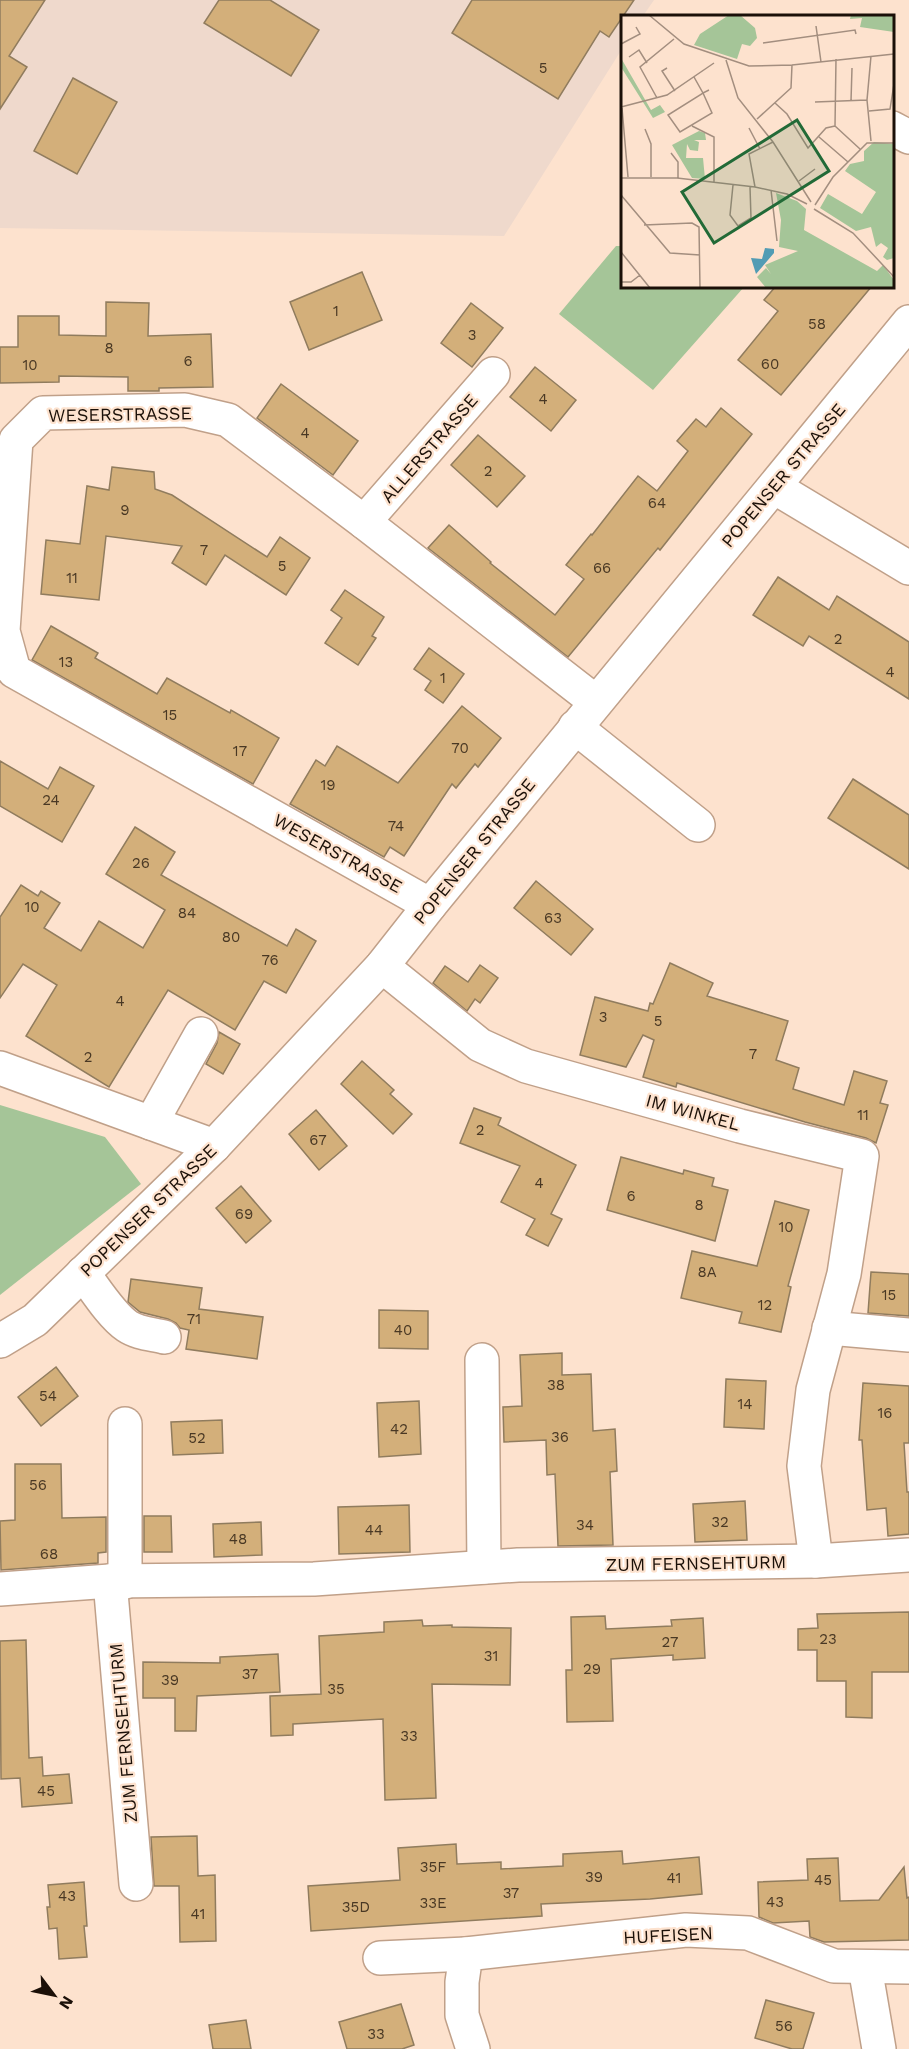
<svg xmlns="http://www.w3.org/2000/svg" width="909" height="2049" font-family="'Work Sans',sans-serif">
<rect width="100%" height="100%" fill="#fde2ce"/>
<path fill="#efd9cc" d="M0 0H654L643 16H622V49L504 236 0 228Z"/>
<g fill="#a5c598">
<path d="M616 246H622V286L744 287 653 390 559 314Z"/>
<path d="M0 1105 105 1137 141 1184 0 1295Z"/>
</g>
<g fill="#d3af7a" stroke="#907c5e" stroke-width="1.5">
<path d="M0 0H45L9 56 27 67 0 109Z"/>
<path d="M219 0H270L319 30 291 76 204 23Z"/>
<path d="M472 0H634L609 37 600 31 558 99 452 33Z"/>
<path d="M73 78 117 102 77 174 34 151Z"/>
<path d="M362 272 382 320 309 350 290 302Z"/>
<path d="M776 286H872L781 395 738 360 778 311 764 300Z"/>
<path d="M106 302 149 303 148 336 211 334 213 387 159 388V391H128V377L59 376V382L0 383V347H18V316H59V335L106 336Z"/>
<path d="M471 303 503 328 472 367 441 343Z"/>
<path d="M535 367 576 400 551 431 510 397Z"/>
<path d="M281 384 358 441 333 475 257 418Z"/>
<path d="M721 408 752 434 660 550 658 548 568 657 428 548 449 525 491 562 490 563 555 615 584 579 566 565 591 534 592 535 638 476 657 491 688 451 677 441 696 419 706 427Z"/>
<path d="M478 435 525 476 497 507 451 465Z"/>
<path d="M112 467 154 472 155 489 172 495 267 557 280 537 310 558 286 595 225 555 206 585 172 563 182 546 106 536 99 600 41 594 46 540 80 544 87 486 109 490Z"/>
<path d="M778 577 829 610 837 596 909 642V699L809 636 803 646 753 615Z"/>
<path d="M345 590 384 617 372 636 376 638 358 665 325 643 342 618 331 610Z"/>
<path d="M51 626 98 653 95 658 157 694 167 678 230 713 231 710 279 738 253 784 32 660Z"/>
<path d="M429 648 464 674 443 703 425 690 431 681 414 669Z"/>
<path d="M462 706 501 738 478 767 475 764 456 788 452 784 404 856 390 847 384 857 290 804 316 760 325 766 337 746 398 783Z"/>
<path d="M0 761 48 789 60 767 94 786 62 842 0 806Z"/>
<path d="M853 779 909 815V869L828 818Z"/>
<path d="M135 827 175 852 161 875 287 946 296 929 316 941 286 993 264 981 235 1030 168 990 109 1087 26 1036 57 985 23 964 0 998V917L21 885 38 896 41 891 60 903 44 928 81 951 99 921 143 948 165 910 106 874Z"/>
<path d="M536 881 593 929 571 955 514 908Z"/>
<path d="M670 963 713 983 707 996 788 1021 776 1060 799 1068 793 1089 844 1105 854 1071 887 1081 880 1103 888 1105 876 1143 866 1138 805 1122 677 1083 676 1087 643 1077 654 1040 643 1035 626 1067 580 1055 595 997 648 1011 650 1003 653 1004Z"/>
<path d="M480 965 498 978 480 1003 475 999 467 1011 433 983 445 966 468 982Z"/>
<path d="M219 1032 240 1044 223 1074 206 1064 217 1043Z"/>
<path d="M362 1061 394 1090 390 1094 412 1114 393 1134 341 1084Z"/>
<path d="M474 1108 501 1118 498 1125 576 1165 551 1214 562 1219 548 1246 526 1235 535 1219 501 1202 520 1166 460 1143Z"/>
<path d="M316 1110 347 1146 319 1170 289 1134Z"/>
<path d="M621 1157 683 1174 684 1170 714 1178 712 1186 728 1190 715 1241 607 1210Z"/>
<path d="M241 1186 271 1221 246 1243 216 1208Z"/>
<path d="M775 1201 809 1210 788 1286 791 1287 781 1332 739 1323 742 1312 681 1298 692 1251 757 1266Z"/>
<path d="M871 1272 909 1274V1316L868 1313Z"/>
<path d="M131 1279 202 1288 199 1309 263 1317 257 1359 186 1349 189 1330 180 1328 176 1323 168 1319 140 1312 128 1302Z"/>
<path d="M379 1310 428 1311V1349L379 1348Z"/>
<path d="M562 1353V1375L591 1374 593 1431 615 1429 617 1471 610 1472 613 1545 558 1546 555 1474 547 1475 546 1440 504 1442 503 1407 522 1406 520 1355Z"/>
<path d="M56 1367 78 1396 41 1426 18 1397Z"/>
<path d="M726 1379 766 1381 764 1429 724 1427Z"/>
<path d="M863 1383 909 1386V1443H904L907 1492H909V1534L888 1536 886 1508 867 1510 862 1440H859Z"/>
<path d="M419 1401 421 1454 379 1457 377 1403Z"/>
<path d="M222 1420 223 1453 173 1455 171 1422Z"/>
<path d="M15 1464H61L62 1518 106 1517V1552L98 1553V1563L1 1570 0 1521 15 1520Z"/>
<path d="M745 1501 747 1540 695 1542 693 1504Z"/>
<path d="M409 1505 410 1552 339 1554 338 1507Z"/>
<path d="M144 1516H171L172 1552H144Z"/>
<path d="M261 1522 262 1555 214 1557 213 1524Z"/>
<path d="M909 1612V1672H872V1718L846 1717V1681H817V1650H798V1629L818 1628 817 1614Z"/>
<path d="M605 1616 606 1629 672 1626 671 1620 703 1618 705 1658 673 1660V1655L611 1659 613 1721 567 1722 566 1670H572L571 1617Z"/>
<path d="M422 1620 423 1626 452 1625V1627L511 1628 510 1685 432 1684 436 1798 385 1800 383 1719 293 1724V1735L271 1736 270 1696 321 1694 319 1636 384 1632V1622Z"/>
<path d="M26 1640 29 1758 42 1757 43 1776 69 1774 72 1803 22 1807 20 1778 1 1779 0 1641Z"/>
<path d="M278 1654 280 1692 197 1696 196 1731H175V1698H143V1662L220 1663V1657Z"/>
<path d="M197 1836 198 1876 215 1875 216 1941 180 1942 179 1886H154L151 1837Z"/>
<path d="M456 1844 457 1864 501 1862V1869L563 1866V1854L622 1851 623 1864 699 1857 702 1894 650 1899 541 1904 542 1916 311 1931 308 1886 400 1880 398 1848Z"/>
<path d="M838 1858 840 1901 879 1900 904 1867 907 1898 909 1897V1940L824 1942 810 1937 809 1921 773 1923 759 1917 758 1882 808 1880 807 1859Z"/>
<path d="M84 1882 87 1926H84L87 1957 59 1959 57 1928 49 1929 47 1907H50L48 1885Z"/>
<path d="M766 2000 814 2013 803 2049H792L755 2038Z"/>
<path d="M401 2004 414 2045 402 2049H347L339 2022Z"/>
<path d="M246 2020 251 2049H213L209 2025Z"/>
</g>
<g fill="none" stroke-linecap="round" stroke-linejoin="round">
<defs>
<g id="minor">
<path d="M892 128 909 137"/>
<path d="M774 487 909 568"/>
<path d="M364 522 493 374"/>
<path d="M575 727 698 825"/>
<path d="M430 905 14 671 3 631 16 440 43 413 185 410 228 420 364 522 596 702"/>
<path d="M382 966 480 1045 526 1066 740 1126 862 1156 844 1274 813 1390 804 1466 816 1561"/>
<path d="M0 1068 214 1146"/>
<path d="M151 1123 201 1034"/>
<path d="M83 1273C95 1289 111 1315 127 1326 137 1333 152 1334 164 1337"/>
<path d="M829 1328 909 1335"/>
<path d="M0 1341 35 1320 214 1146 382 966 430 905 909 322"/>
<path d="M482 1360 484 1567"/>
<path d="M125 1424V1582"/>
<path d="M110 1581 136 1884"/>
<path d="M0 1589 110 1581 314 1579 518 1565 816 1561 909 1555"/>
<path d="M380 1958 466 1954"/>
<path d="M865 1967 879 2049"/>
<path d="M473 2049 462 2015V1982L466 1954 686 1930 748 1933 834 1966 909 1967"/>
</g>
</defs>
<use href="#minor" stroke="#c0a089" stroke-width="36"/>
<use href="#minor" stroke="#fff" stroke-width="33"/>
</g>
<g text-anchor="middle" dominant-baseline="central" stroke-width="4.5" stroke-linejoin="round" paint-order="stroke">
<g font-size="15" fill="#493824">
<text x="543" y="68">5</text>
<text x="336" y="311">1</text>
<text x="817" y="324">58</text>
<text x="472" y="335">3</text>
<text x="109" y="348">8</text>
<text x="188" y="361">6</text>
<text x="770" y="364">60</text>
<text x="30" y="365">10</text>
<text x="543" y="399">4</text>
<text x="305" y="433">4</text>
<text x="488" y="471">2</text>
<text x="657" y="503">64</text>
<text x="125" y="510">9</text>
<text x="204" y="550">7</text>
<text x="282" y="566">5</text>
<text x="602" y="568">66</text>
<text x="72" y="578">11</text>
<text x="838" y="639">2</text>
<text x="66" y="662">13</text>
<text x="890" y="672">4</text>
<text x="443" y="678">1</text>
<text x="170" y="715">15</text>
<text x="460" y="748">70</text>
<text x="240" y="751">17</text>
<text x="328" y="785">19</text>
<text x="51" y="800">24</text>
<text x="396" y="826">74</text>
<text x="141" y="863">26</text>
<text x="32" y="907">10</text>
<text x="187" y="913">84</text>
<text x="553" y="918">63</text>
<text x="231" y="937">80</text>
<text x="270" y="960">76</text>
<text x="120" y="1001">4</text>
<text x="603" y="1017">3</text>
<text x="658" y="1021">5</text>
<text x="753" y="1054">7</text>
<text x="88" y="1057">2</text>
<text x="863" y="1115">11</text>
<text x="480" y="1130">2</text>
<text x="318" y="1140">67</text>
<text x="539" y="1183">4</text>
<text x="631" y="1196">6</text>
<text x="699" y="1205">8</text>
<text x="244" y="1214">69</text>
<text x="786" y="1227">10</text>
<text x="707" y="1272">8A</text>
<text x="889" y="1295">15</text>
<text x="765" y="1305">12</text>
<text x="194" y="1319">71</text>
<text x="403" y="1330">40</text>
<text x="556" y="1385">38</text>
<text x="48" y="1396">54</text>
<text x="745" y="1404">14</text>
<text x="885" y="1413">16</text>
<text x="399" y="1429">42</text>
<text x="560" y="1437">36</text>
<text x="197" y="1438">52</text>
<text x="38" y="1485">56</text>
<text x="720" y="1522">32</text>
<text x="585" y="1525">34</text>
<text x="374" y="1530">44</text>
<text x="238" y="1539">48</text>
<text x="49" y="1554">68</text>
<text x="828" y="1639">23</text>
<text x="670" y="1642">27</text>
<text x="491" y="1656">31</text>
<text x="592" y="1669">29</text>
<text x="250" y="1674">37</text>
<text x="170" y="1680">39</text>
<text x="336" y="1689">35</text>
<text x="409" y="1736">33</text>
<text x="46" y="1791">45</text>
<text x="433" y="1867">35F</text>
<text x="594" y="1877">39</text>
<text x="674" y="1878">41</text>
<text x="823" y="1880">45</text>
<text x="511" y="1893">37</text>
<text x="67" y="1896">43</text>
<text x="775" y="1902">43</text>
<text x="433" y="1903">33E</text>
<text x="356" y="1907">35D</text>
<text x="198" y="1914">41</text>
<text x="784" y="2026">56</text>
<text x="376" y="2034">33</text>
</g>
<g font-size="18" fill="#1b1008" stroke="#fde2ce">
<text transform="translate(120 414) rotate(-1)">WESERSTRASSE</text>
<text transform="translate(429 448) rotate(-49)">ALLERSTRASSE</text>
<text transform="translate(783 475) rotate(-50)">POPENSER STRASSE</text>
<text transform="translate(474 851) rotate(-51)">POPENSER STRASSE</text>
<text transform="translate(338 853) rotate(29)">WESERSTRASSE</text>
<text transform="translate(693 1112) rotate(15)">IM WINKEL</text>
<text transform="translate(148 1210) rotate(-44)">POPENSER STRASSE</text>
<text transform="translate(696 1563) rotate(-1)">ZUM FERNSEHTURM</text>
<text transform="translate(123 1733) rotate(-95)">ZUM FERNSEHTURM</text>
<text transform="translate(668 1935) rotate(-3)">HUFEISEN</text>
</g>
</g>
<g transform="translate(621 15)">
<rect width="273" height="273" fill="#fde2ce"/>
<path d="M108 0H119L134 13 136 23 129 31 121 29 116 44 73 30 79 19ZM230 0H272L273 17 239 12 241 3 229 4ZM0 43 30 95 39 90 44 97 32 103 0 52ZM78 116 84 118 85 125H73L78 127 77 136 69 135 66 129 65 143H82L84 164 71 163 51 130ZM253 127 273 129V243L266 245 262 242 267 233 260 228 255 232 250 212 235 216 199 193 207 179 241 199 255 177 224 156 229 149 243 146V136ZM155 178 176 186 185 194 183 215 256 256 262 250 273 265V273H145L136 262 145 253 150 259 144 250 177 236 158 232 160 205Z" fill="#a5c598"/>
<path d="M144 233 153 234V238L135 259 130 243 141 244Z" fill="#529cb4"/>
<path fill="none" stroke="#a38e7f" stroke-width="1.5" d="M28 0 63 29 128 51 171 50 273 39M195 11 200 47M142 28 234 15 235 19M0 29 19 19 15 12M8 42 18 35 26 48M105 45 117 83 152 127 190 187M46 53 41 56 54 76M73 62 82 78 88 75M82 78 91 98 59 117 47 100ZM36 83 19 52 53 24M230 86 231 53M194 87 246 85M154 88 166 99 187 133 205 113 214 111M0 92 46 80 93 48M1 93 7 162M248 96 269 94 273 69M136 104 170 73 171 50M71 111 93 122V167M214 111 215 44M214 111 239 134M128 113 139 134M24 114 30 129V162M198 122 227 147M250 126 246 85 250 41M50 138 57 147V163M0 163H56L134 172 166 179 186 189M178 166 194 154M112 170 109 200 117 211 130 203 129 172M134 172 128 139 152 127M150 175 156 226M0 180 49 238 79 240M194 190 212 162 246 128H273M193 194 232 218 273 262M23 210 71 208 78 212 79 273M0 237 29 273M0 267H10L19 260"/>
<path fill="#226a37" fill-opacity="0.15" stroke="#226a37" stroke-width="3" d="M176 105 208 156 93 228 61 177Z"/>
<rect width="273" height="273" fill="none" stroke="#1b1008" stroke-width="3"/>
</g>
<g transform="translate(54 1995) rotate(122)" stroke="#fde2ce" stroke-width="4.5" paint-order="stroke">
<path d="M0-4.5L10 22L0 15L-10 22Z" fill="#1b1008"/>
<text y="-9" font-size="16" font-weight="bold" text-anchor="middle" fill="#1b1008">N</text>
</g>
</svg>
